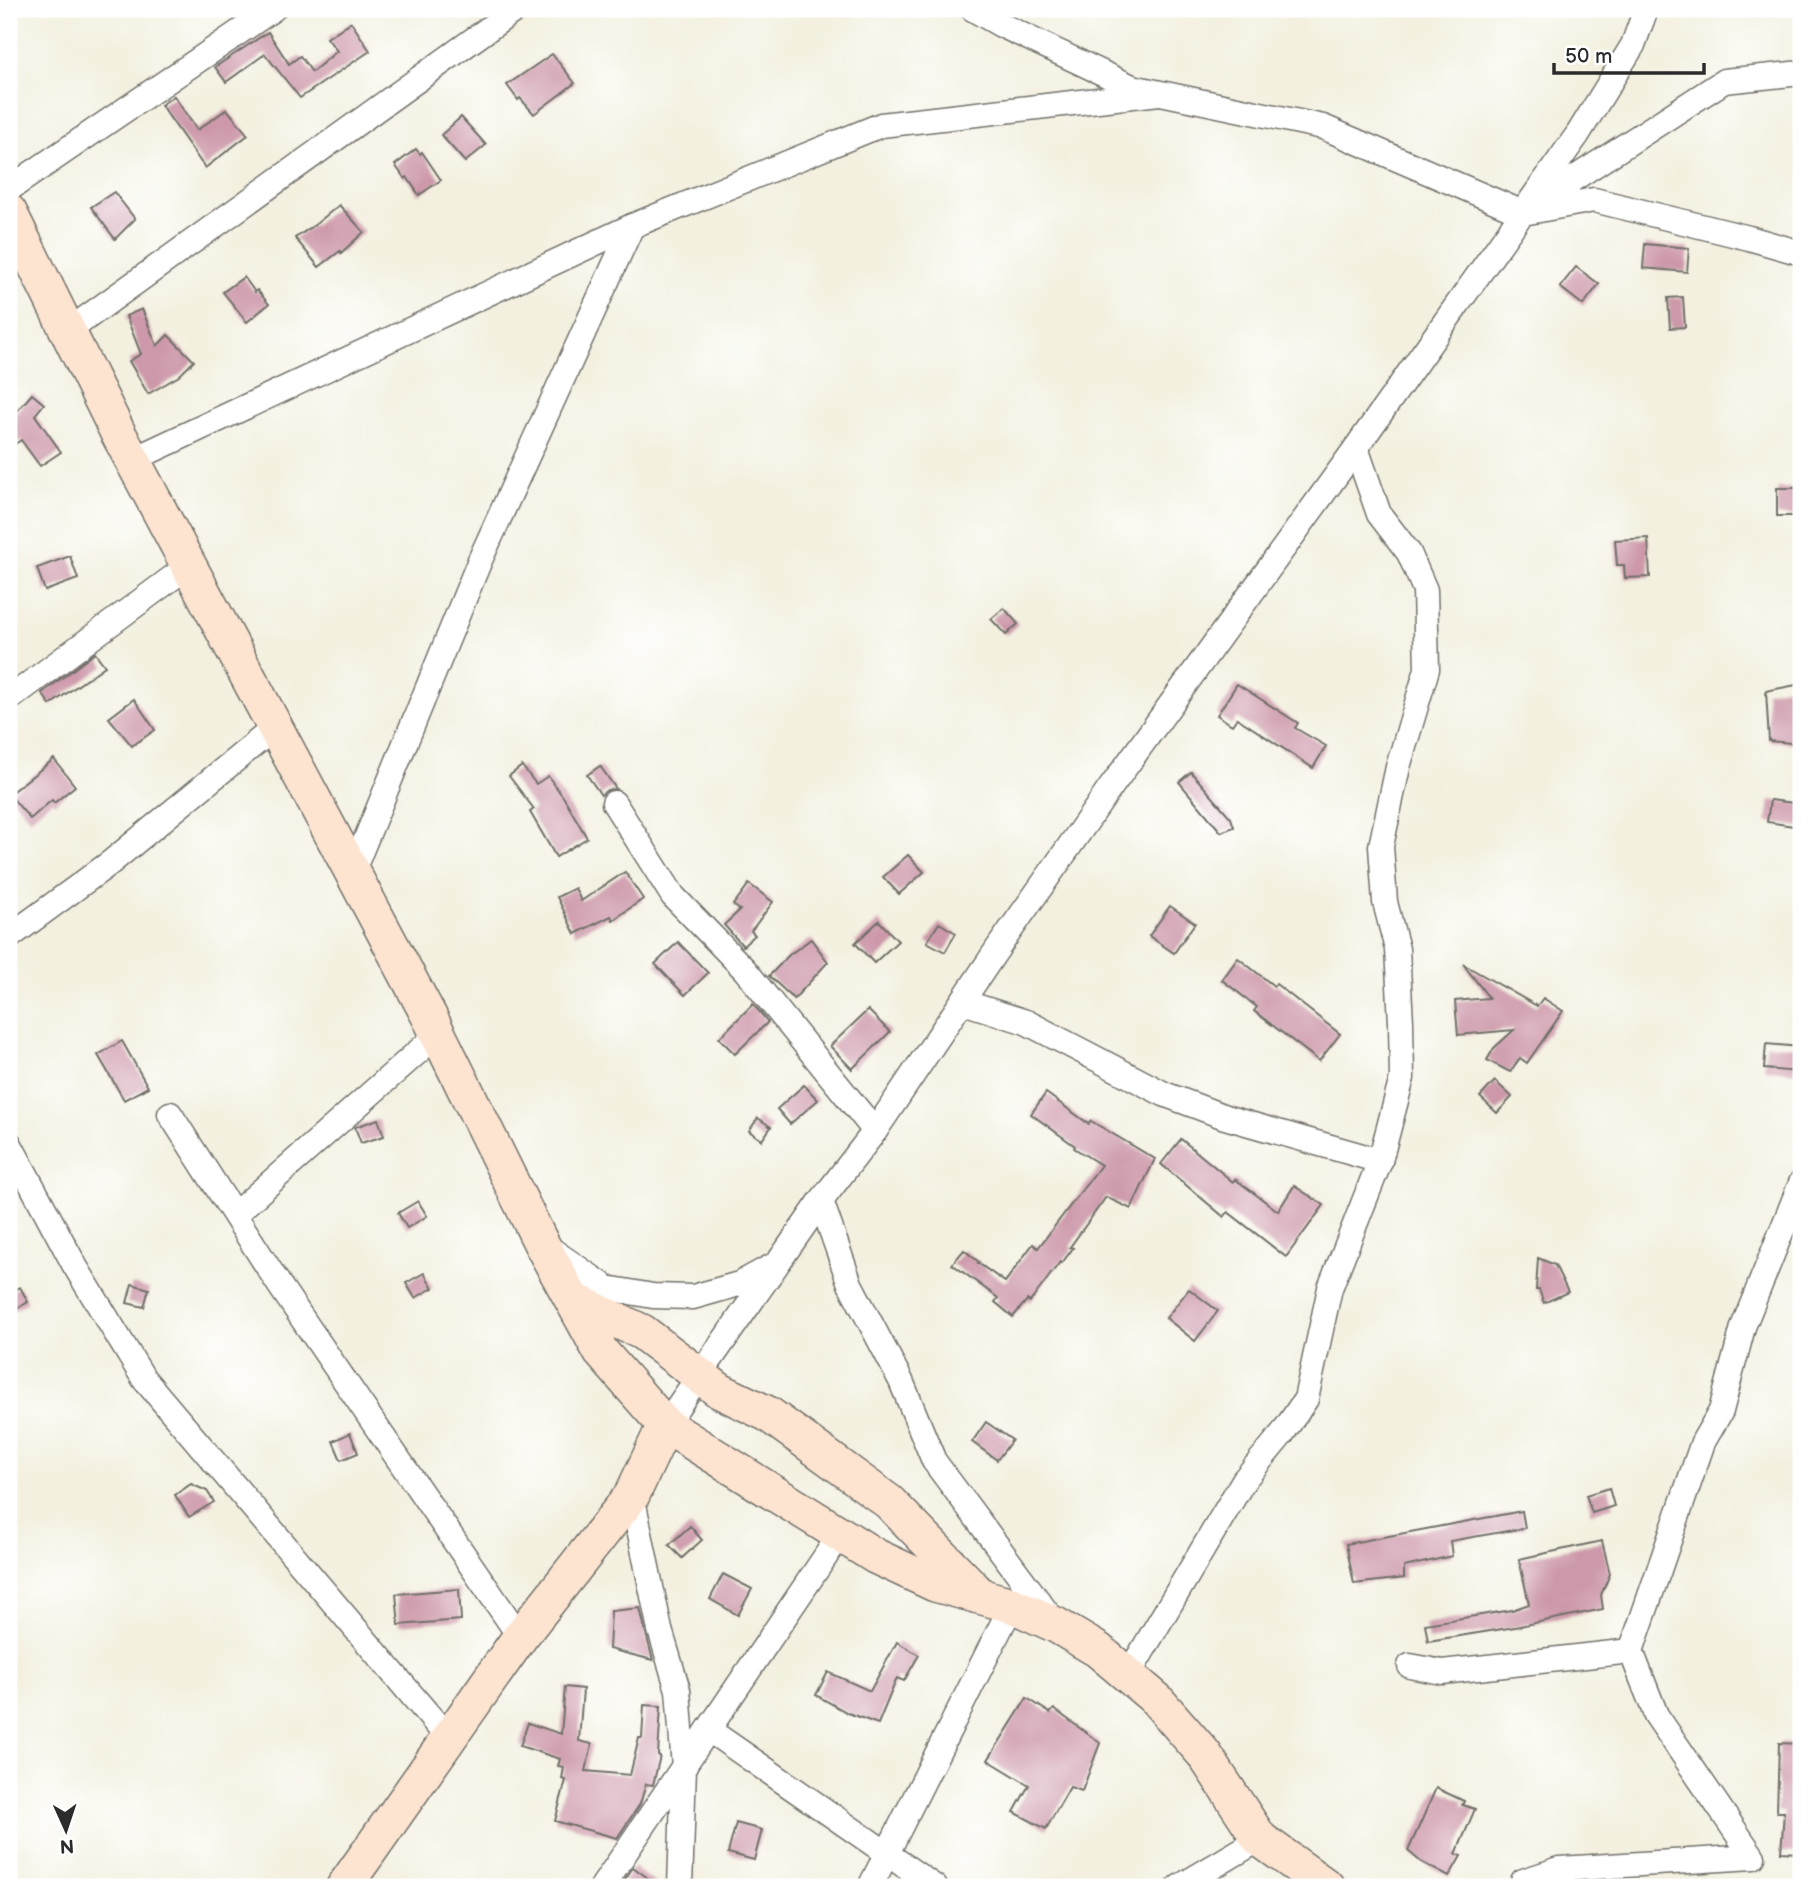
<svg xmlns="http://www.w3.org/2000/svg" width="1810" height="1896" font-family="'Balsamiq Sans',sans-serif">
<rect width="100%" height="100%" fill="#fff"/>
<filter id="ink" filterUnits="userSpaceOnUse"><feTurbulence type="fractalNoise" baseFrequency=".0143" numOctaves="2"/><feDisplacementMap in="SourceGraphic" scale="14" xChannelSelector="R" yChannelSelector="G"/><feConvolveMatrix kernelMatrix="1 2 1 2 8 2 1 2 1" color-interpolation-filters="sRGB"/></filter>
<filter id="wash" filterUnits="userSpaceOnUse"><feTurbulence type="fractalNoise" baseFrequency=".00686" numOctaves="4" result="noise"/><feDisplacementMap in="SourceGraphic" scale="28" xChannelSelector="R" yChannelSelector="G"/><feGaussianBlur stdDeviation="1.57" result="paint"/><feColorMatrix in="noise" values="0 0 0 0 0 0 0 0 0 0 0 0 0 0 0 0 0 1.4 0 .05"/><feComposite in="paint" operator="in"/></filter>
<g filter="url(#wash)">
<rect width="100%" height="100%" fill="#f3f0df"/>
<g id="blocks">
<g fill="#cd99aa">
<path d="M351 22 370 51 300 98 265 54 226 82 215 67 268 32 289 64 300 56 312 72 337 51 327 38Z"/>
<path d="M552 54 575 83 534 114 520 98 518 100 507 85Z"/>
<path d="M174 96 197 130 227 109 248 135 205 168 161 105Z"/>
<path d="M461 117 486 145 465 162 441 135Z"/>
<path d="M416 149 420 154 422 152 441 180 419 195 407 177 405 179 395 165Z"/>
<path d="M114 192 135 219 115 239 91 207Z"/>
<path d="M339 205 364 232 341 253 340 251 319 267 295 238 316 224Z"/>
<path d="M1645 244 1689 248 1687 272 1643 268Z"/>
<path d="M1576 267 1599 284 1583 305 1560 287Z"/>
<path d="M244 277 255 292 257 290 269 304 247 322 223 292Z"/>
<path d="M1683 297 1685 327 1670 328 1668 298Z"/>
<path d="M142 309 157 346 168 335 194 361 179 376 148 394 129 361 141 354 126 316Z"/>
<path d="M32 394 44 404 35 415 61 452 40 466 21 440 9 448V420Z"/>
<rect x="1777" y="488" width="24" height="28"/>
<path d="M1648 538 1650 577 1625 578 1624 565H1617L1615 540Z"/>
<path d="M70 556 78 579 45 591 37 568Z"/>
<path d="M1004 608 1018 624 1006 635 991 619Z"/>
<path d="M95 653 105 666 50 705 42 693Z"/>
<path d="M1237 684 1298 723 1295 728 1326 746 1313 768 1237 718 1232 725 1217 715Z"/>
<path d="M1801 684V744L1769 741 1766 691Z"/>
<path d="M134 699 155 730 132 746 109 718Z"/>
<path d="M54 759 75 786 54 803 52 800 30 819 9 794Z"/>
<path d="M522 766 536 784 548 776 564 798 587 838 556 857 530 812 534 809 509 776Z"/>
<path d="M600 766 616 789 607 790 601 795 587 775Z"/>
<path d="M1191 772 1231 818 1234 827 1221 832 1179 782Z"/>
<path d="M1770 800 1801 804V827L1767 822Z"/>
<path d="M908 855 924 872 899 894 883 877Z"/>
<path d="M625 872 643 899 613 920 611 916 575 934 557 897 575 888 581 901Z"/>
<path d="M749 884 773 902 751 931 755 935 743 946 724 925 740 910 733 905Z"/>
<path d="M1170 906 1195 923 1174 953 1149 936Z"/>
<path d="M879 921 898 941 874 963 855 943Z"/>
<path d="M939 923 956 933 945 952 927 942Z"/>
<path d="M811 939 828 962 794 999 769 976 789 955Z"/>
<path d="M678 942 708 973 685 995 655 964Z"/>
<path d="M1238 958 1274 986 1276 984 1340 1034 1319 1061 1254 1011 1257 1007 1222 980Z"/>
<path d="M1463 964 1537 1006 1543 998 1563 1011 1527 1063 1520 1058 1510 1072 1487 1060 1494 1048 1514 1030 1458 1035 1455 1001 1489 998Z"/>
<path d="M753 1004 768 1022 735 1054 719 1038Z"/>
<path d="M868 1010 890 1032 852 1069 830 1046Z"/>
<path d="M122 1041 148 1087 124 1100 98 1055Z"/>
<path d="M1766 1044 1800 1047 1798 1072 1764 1069Z"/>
<path d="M1495 1081 1512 1097 1497 1113 1480 1097Z"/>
<path d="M804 1085 818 1100 790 1124 777 1109Z"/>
<path d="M1046 1093 1089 1124 1091 1121 1155 1159 1131 1209 1106 1197 1070 1247 1073 1248 1062 1263 1060 1262 1030 1302 1027 1300 1013 1317 995 1302 998 1298 952 1264 964 1250 979 1262 978 1263 1005 1282 1033 1244 1038 1248 1101 1165 1074 1148 1075 1146 1031 1114Z"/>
<path d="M758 1118 771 1127 762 1140 749 1131Z"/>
<path d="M378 1119 384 1136 361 1143 355 1127Z"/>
<path d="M1181 1139 1233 1182 1235 1179 1278 1211 1294 1186 1324 1205 1286 1257 1228 1212 1224 1217 1161 1164Z"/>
<path d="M418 1201 427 1216 407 1228 398 1213Z"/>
<path d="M1538 1258 1555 1265 1568 1292 1544 1303 1539 1290H1536Z"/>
<path d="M424 1273 433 1288 415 1298 406 1283Z"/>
<path d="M132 1284 149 1289 144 1307 127 1303Z"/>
<path d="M20 1287 28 1302 9 1313V1292Z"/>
<path d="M1189 1289 1218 1311 1195 1341 1166 1318Z"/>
<path d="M986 1422 1012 1440 997 1460 972 1442Z"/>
<path d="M350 1433 358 1453 341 1460 333 1441Z"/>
<path d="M191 1484 207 1491 214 1502 189 1517 175 1495Z"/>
<path d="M1609 1488 1614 1506 1592 1513 1586 1495Z"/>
<path d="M1522 1511 1525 1528 1450 1541 1452 1556 1404 1567V1578L1354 1584 1346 1544Z"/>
<path d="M690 1526 702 1540 682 1558 669 1545Z"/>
<path d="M1602 1541 1610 1574 1601 1595 1603 1609 1515 1627 1428 1641 1425 1624 1512 1610 1529 1604 1519 1559Z"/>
<path d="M723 1574 752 1589 738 1615 710 1599Z"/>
<path d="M459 1589 461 1620 399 1625 396 1594Z"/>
<path d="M640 1608 646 1634 653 1660 609 1649 611 1611Z"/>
<path d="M897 1642 919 1655 904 1681 897 1678 878 1724 848 1713 816 1695 828 1672 870 1691Z"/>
<path d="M565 1687 583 1689 579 1741 592 1744 586 1771 630 1775 639 1738H642L644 1705 661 1706 658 1755 660 1756 653 1785 646 1784 640 1804 617 1838 555 1821 566 1780 562 1779 564 1767 558 1766 560 1759 520 1746 528 1723 561 1734Z"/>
<path d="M1027 1698 1050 1713 1054 1709 1100 1743 1082 1791 1070 1787 1046 1829 1014 1812 1029 1785 988 1760Z"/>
<path d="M1779 1743 1801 1744V1813L1799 1812 1797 1853 1781 1852 1784 1812H1777Z"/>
<path d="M1436 1788 1464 1801 1462 1805 1475 1809 1456 1854 1461 1856 1449 1877 1421 1862 1408 1851Z"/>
<path d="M736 1823 762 1830 754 1860 728 1853Z"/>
<path d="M633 1867 660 1887H620Z"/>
</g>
</g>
</g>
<g filter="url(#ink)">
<use href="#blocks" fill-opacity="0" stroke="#71706a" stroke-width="2"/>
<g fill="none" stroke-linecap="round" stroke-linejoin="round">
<defs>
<g id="street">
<path d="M973 9 1001 25 1132 87 1323 127 1523 213 1594 200 1749 238 1801 253"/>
<path d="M9 189 273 9"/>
<path d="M1535 204 1724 81 1801 73"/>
<path d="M68 331 516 9"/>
<path d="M132 460 632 226"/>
<path d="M9 699 188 566"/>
<path d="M614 803 673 896 745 970 875 1131"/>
<path d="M352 873 480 560 632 226 881 125 1159 93"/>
<path d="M9 937 110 863 274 728"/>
<path d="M963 1002 1026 1022 1164 1094 1225 1117 1380 1161"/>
<path d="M170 1114 280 1286 520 1637"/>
<path d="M9 1143 75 1266 144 1379 449 1739"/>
<path d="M821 1201 850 1284 901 1381 934 1461 1054 1622"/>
<path d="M235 1214 438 1034"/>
<path d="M546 1246 607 1288 653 1296 693 1297 739 1284 774 1265"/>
<path d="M665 1425 821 1201 875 1131 1000 945 1111 787 1356 448 1578 134 1633 45 1646 9"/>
<path d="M632 1495 660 1630 678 1690 684 1767 680 1887"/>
<path d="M1631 1651 1703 1442 1721 1411 1743 1327 1801 1183"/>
<path d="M1410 1666 1442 1672 1631 1651 1656 1715 1753 1857 1560 1869 1523 1881 1522 1887"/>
<path d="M1128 1675 1244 1480 1282 1434 1306 1399 1330 1288 1380 1161 1402 1078 1401 1022 1397 949 1385 902 1381 846 1398 767 1427 669 1425 590 1409 553 1379 514 1356 448"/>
<path d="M709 1730 935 1887"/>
<path d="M602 1887 840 1535"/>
<path d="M870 1887 1012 1605"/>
<path d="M1179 1887 1260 1839"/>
</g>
<g id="secondary">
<path d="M9 212 118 433 429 1016 541 1243 601 1352 665 1425 875 1556 935 1584 1012 1605 1056 1625 1098 1650 1156 1699 1204 1754 1260 1839 1327 1887"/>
<path d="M573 1300 642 1332 720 1391 768 1414 804 1440 889 1502 981 1596"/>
<path d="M344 1887 520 1637 632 1495 665 1425"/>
</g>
</defs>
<use href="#street" stroke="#71706a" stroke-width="27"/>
<use href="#secondary" stroke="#71706a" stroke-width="38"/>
<use href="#street" stroke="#fff" stroke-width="24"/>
<use href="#secondary" stroke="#fde4d1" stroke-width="35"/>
</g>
</g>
<rect width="1810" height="1896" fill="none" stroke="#fff" stroke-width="35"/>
<g transform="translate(66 1830) rotate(177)" stroke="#ffffff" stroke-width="5" paint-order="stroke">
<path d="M0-5L12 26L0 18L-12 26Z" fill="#2b2b2b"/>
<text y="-10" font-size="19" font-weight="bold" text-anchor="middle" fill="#2b2b2b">N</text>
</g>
<path d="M1554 63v10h150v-10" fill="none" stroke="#2b2b2b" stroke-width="3.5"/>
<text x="1565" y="63" font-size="21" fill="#2b2b2b" stroke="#ffffff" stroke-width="5" paint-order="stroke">50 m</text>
</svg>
